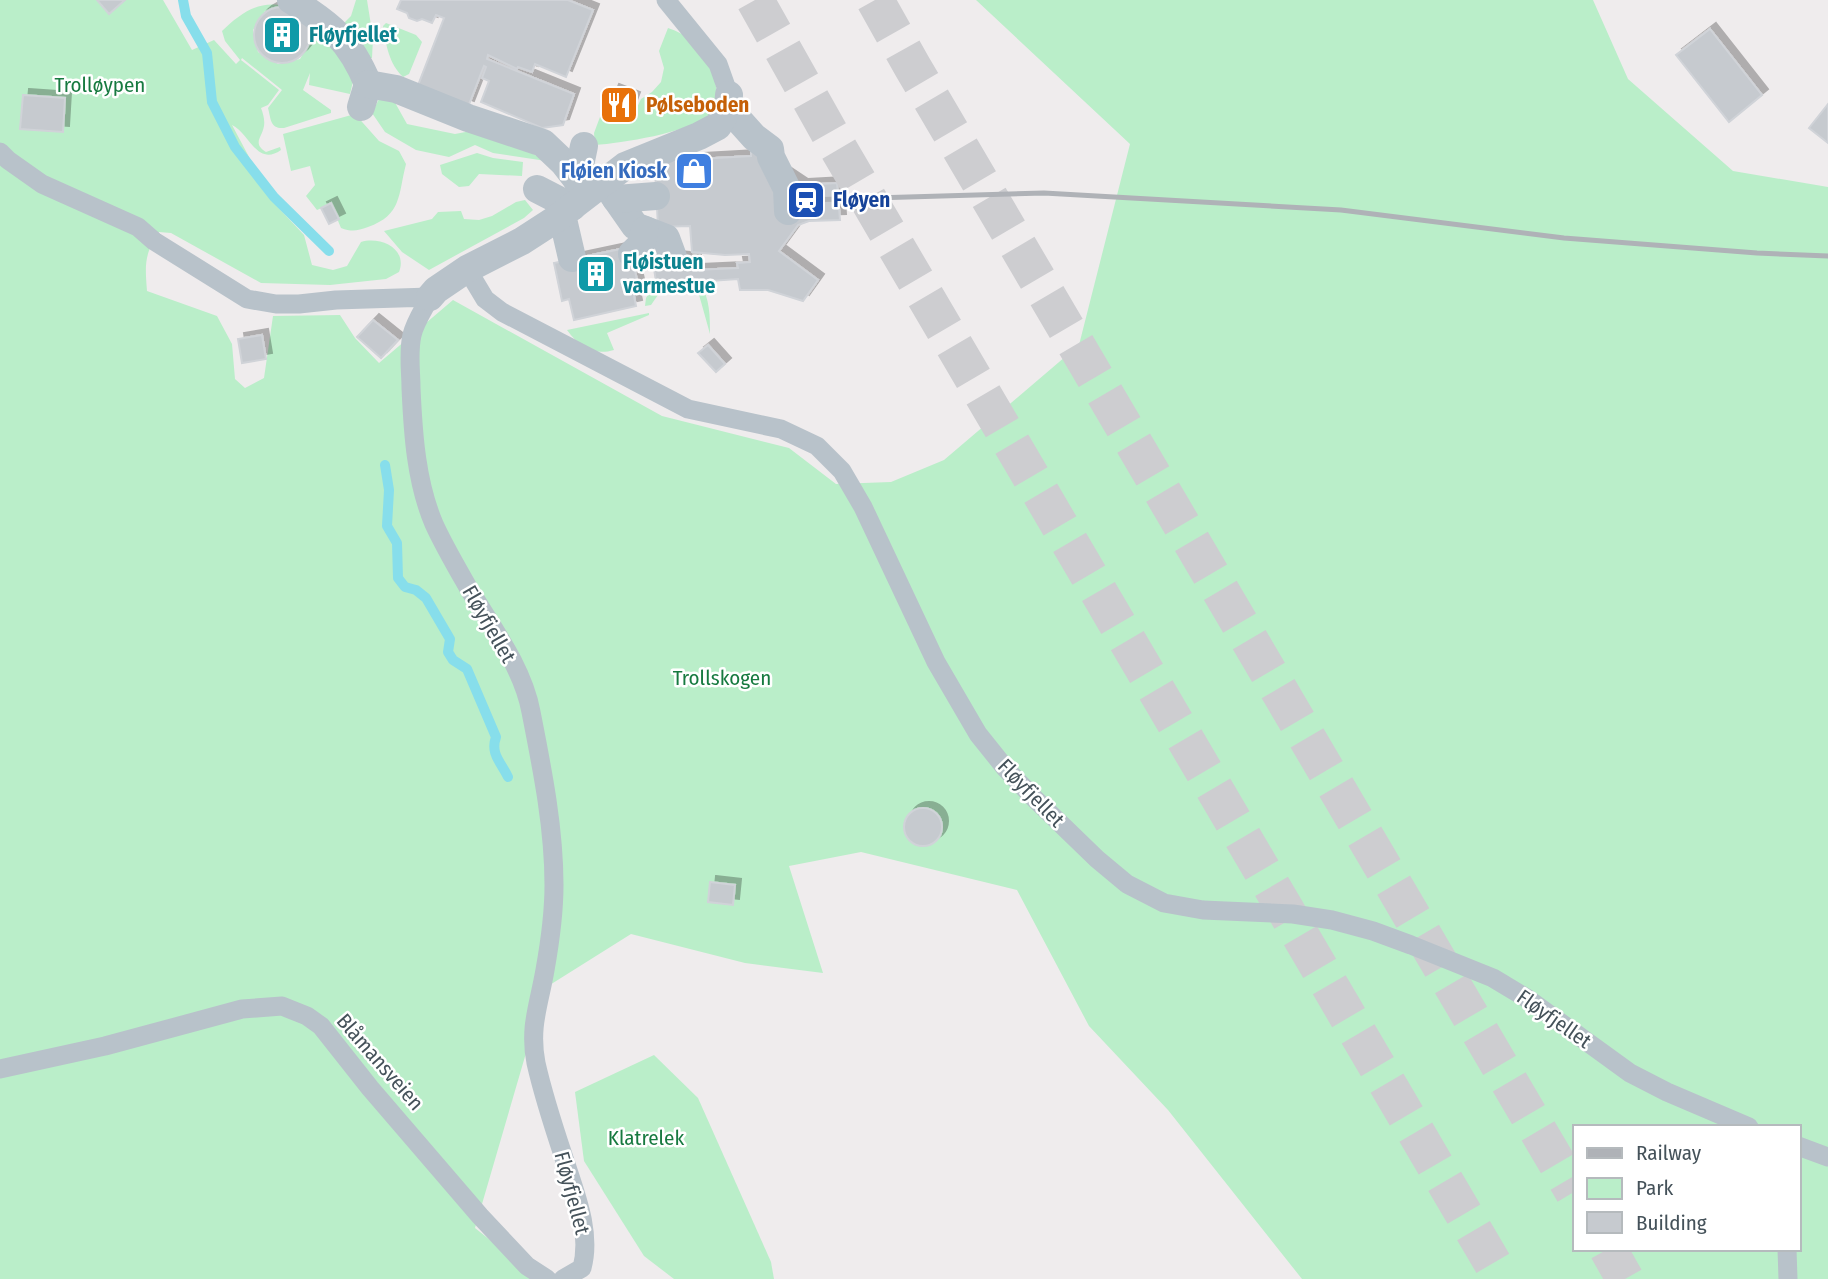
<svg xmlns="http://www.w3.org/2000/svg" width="1828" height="1279" font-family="'Fira Sans Condensed',sans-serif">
<defs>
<filter id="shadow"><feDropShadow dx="6" dy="-6" stdDeviation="0" flood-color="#0004"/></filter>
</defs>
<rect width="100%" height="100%" fill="#efeced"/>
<g fill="#baeec9" fill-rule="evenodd">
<path d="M0 0H163L192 50 214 40 236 64 240 60 225 41 222 31C240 14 258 0 284 6L265 11 253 30 258 52 278 64 300 59 311 40 333 43 354 77 350 94 309 85 310 73 303 90 331 110V113L284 128C270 129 271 119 268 108L282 90 242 58 241 60 279 90 268 105 261 108C263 113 265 120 264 126 262 138 252 143 266 152L280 147 281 150C257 167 249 133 232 125L273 202 304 235 312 265 333 270 347 266 361 242C381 236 408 249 399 272L386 279 330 285 261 283 171 233 159 232C144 255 145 264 147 291L217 316 232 344 235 379 245 388 264 378 273 316 340 315 355 338 379 363 453 300 662 416 789 448 836 484 891 482 944 460 1079 345 1130 144 976 0H1593L1628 79 1733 171 1828 187V1279H1302L1168 1110 1089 1026 1017 890 861 852 789 866 823 973 745 963 631 934 545 988 475 1228 539 1279H0ZM1574 1127H1798V1249H1574Z"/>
<path d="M356 0H367L373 38 372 58H367L343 24 351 16Z"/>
<path d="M386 23 416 35 422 42 409 74 403 77C389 64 386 45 383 26Z"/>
<path d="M668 28C706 41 714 67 719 104 715 108 712 113 708 116 687 133 622 143 595 145L594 133 600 117 612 123 632 118 641 99 652 92 661 82 664 68 659 51Z"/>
<path d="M380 97 393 99 407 124 455 134 476 130 515 144 546 161 493 153 475 145 449 157 416 150 385 132 372 113Z"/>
<path d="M355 114 379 141 399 151 406 164C398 195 402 215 368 227 357 231 352 232 341 228L331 204 317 210 306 196 315 185 310 166 291 171 283 134Z"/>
<path d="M477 153 493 158 523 162 522 176 479 174 469 186 459 187 442 174 440 165Z"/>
<path d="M525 200 533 210 524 218 429 270 402 252 384 231 432 219 438 212 461 211 464 219 479 220 492 216 516 202Z"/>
<path d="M694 278 696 283H700C710 298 710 317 710 334L698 291 688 287 660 292 651 305 645 306 646 298 656 282Z"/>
<path d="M649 313V315L607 333 614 350C594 356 579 347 567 330Z"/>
<path d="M654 1055 698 1098 771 1262 774 1279H674L644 1256 584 1161 575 1092Z"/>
</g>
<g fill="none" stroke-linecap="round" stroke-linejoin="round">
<g stroke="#87deeb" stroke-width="10">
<path d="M183 0 186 16 207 53 212 102 235 147 274 197 329 251"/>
<path d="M385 465 389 490 387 526 397 543 398 578 405 587 416 590 426 598 450 639 448 652 453 660 467 669 496 737C490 754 501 762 508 777"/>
</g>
</g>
<g fill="#c6cacf" stroke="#d0d3d8" stroke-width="2" filter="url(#shadow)">
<path d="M97 0H125L109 14Z"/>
<path d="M401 0H568L593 10 566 77 535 64 532 72 518 67 517 69 488 55 487 59 574 94 563 125 542 128 481 102 489 81 482 78 486 67 484 66 468 107 417 88 444 18 436 15 432 23 422 19 417 21 409 18 407 13 397 9Z"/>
<circle cx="282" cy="35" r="28"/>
<path d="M1710 29 1762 95 1729 122 1676 55Z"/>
<path d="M613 90 634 98 626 119 605 110Z"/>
<path d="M23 95 65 98 63 132 20 129Z"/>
<path d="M1828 104V143L1809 128Z"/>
<path d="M751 151 802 185 837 183 840 220 809 221 798 225 779 251 818 280 803 301 768 290H740L738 279 696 282 695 279 656 282 652 255 695 259V270L738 268 737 263 750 262 749 254 725 255 692 252 690 226 658 227 655 168 662 161 751 156Z"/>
<path d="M331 203 339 219 329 224 321 208Z"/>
<path d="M630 247 638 285 632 286 636 306 574 320 569 299 562 301 554 263Z"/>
<path d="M373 320 398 340 381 358 357 337Z"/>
<path d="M262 335 266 359 242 363 238 339Z"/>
<path d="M708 345 725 364 716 372 698 353Z"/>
<circle cx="923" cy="827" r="19"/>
<path d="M710 882 735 885 733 905 708 902Z"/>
</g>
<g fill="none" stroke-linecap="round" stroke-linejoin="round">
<g stroke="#cdcdd0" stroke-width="38" stroke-dasharray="38 19" stroke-linecap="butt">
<path d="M755 0 834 141 1502 1279"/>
<path d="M875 0 912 66 1574 1192"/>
<path d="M1608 1249 1625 1279"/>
</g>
<g stroke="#b8c2ca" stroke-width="19">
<path d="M666 0 718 64 729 95"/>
<path d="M0 152 8 160 42 184 138 227 154 241 247 299 276 304H299L336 300 430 297C424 309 415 322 412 335 408 352 411 372 411 388 413 433 416 482 434 524 444 546 457 568 469 589 492 627 523 668 531 712 542 768 554 827 554 885 554 913 550 942 545 970 539 1005 529 1027 536 1063 543 1094 553 1125 563 1155 574 1190 592 1231 582 1268L563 1279"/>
<path d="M467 269 485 299 502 312 688 409 781 429 817 446 842 471 863 507 936 662 978 734 1006 769 1035 799 1097 859 1127 884 1164 903 1203 910 1293 914 1332 920 1373 931 1411 945 1493 978 1528 999 1630 1073 1667 1092 1749 1127"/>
<path d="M0 1069 105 1046 242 1009 282 1006 307 1016 321 1026 370 1088 480 1216 527 1266 547 1279"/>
<path d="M1798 1146 1828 1157"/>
<path d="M1787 1249 1788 1279"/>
</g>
<g stroke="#b8c2ca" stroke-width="28">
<path d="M291 0C331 25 350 40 368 84L361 107"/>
<path d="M368 84 396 89 468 118 543 143 563 162 577 180"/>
<path d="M728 108 754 137 770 149 771 157 787 189 788 211"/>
<path d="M605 183 635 226 666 238 673 257"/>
<path d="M537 189 572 207"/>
<path d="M583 190 577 180 584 146"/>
<path d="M616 199 656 196"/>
<path d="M562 215 572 258"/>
<path d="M632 254 641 245 645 230"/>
<path d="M430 297 436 290 467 269 522 241 556 219 625 166 699 136 718 126 728 108 729 95"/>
</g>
<path stroke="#afb2b7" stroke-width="5" d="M806 200 1044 193 1341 210 1564 238 1757 253 1828 256"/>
</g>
<defs>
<symbol id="building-square" viewBox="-11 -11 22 22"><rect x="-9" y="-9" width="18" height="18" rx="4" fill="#0f9aa8" stroke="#fff"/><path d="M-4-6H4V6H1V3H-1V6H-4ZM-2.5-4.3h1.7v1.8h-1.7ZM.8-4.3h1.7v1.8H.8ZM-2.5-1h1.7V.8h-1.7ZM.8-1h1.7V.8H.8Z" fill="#fff"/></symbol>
<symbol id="restaurant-square" viewBox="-11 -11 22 22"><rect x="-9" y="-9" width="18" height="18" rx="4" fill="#e8710a" stroke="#fff"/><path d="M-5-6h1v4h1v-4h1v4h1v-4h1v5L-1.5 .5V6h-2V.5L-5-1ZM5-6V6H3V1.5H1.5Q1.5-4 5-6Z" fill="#fff"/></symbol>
<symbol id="shop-square" viewBox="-11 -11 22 22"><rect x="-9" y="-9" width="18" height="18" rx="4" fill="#3f7fe0" stroke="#fff"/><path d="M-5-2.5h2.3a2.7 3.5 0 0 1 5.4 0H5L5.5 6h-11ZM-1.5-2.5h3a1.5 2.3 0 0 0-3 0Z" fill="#fff"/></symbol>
<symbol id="station-square" viewBox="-11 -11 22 22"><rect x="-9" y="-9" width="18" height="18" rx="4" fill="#1a4fb4" stroke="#fff"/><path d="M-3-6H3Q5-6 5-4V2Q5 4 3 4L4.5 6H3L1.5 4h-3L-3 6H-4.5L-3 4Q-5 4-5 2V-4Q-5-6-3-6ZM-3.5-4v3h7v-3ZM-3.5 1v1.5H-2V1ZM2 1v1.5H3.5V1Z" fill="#fff"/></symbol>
</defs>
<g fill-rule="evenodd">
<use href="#building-square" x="260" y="13" width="44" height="44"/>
<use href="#restaurant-square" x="597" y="83" width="44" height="44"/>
<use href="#shop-square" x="672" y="149" width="44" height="44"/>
<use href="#station-square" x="784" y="178" width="44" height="44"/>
<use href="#building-square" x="574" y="252" width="44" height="44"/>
</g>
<g text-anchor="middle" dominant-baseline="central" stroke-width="5" stroke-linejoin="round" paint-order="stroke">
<g font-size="21" font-weight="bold" fill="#0d838f" stroke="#fff" text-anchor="start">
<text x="309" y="35">Fløyfjellet</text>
<text x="623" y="262">Fløistuen<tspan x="623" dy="24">varmestue</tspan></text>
</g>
<g font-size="21" fill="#177a40" stroke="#fff">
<text x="100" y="85">Trolløypen</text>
<text x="722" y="678">Trollskogen</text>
<text x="646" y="1138">Klatrelek</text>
</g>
<g font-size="21" font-weight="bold" fill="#c56008" stroke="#fff" text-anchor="start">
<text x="646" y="105">Pølseboden</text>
</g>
<g font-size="21" font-weight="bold" fill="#366cbe" stroke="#fff" text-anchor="end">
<text x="667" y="171">Fløien Kiosk</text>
</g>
<g font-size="21" font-weight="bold" fill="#164399" stroke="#fff" text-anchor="start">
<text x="833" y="200">Fløyen</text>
</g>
<g font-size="21" fill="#45525a" stroke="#fff">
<text transform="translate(489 624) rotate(60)">Fløyfjellet</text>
<text transform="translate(1031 793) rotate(46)">Fløyfjellet</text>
<text transform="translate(1554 1019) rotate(35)">Fløyfjellet</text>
<text transform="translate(380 1062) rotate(49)">Blåmansveien</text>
<text transform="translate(572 1193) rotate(75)">Fløyfjellet</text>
</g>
</g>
<rect x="1573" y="1125" width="228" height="126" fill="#ffffff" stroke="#b5babd" stroke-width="2"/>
<rect x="1587" y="1148" width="35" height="10" fill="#afb2b7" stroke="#b5babd" stroke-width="2"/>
<text x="1636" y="1160" font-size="21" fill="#45525a">Railway</text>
<rect x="1587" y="1178" width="35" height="21" fill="#baeec9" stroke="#b5babd" stroke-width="2"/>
<text x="1636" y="1195" font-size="21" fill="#45525a">Park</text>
<rect x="1587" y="1212" width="35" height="21" fill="#c6cacf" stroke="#b5babd" stroke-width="2"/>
<text x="1636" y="1230" font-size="21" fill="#45525a">Building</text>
</svg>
